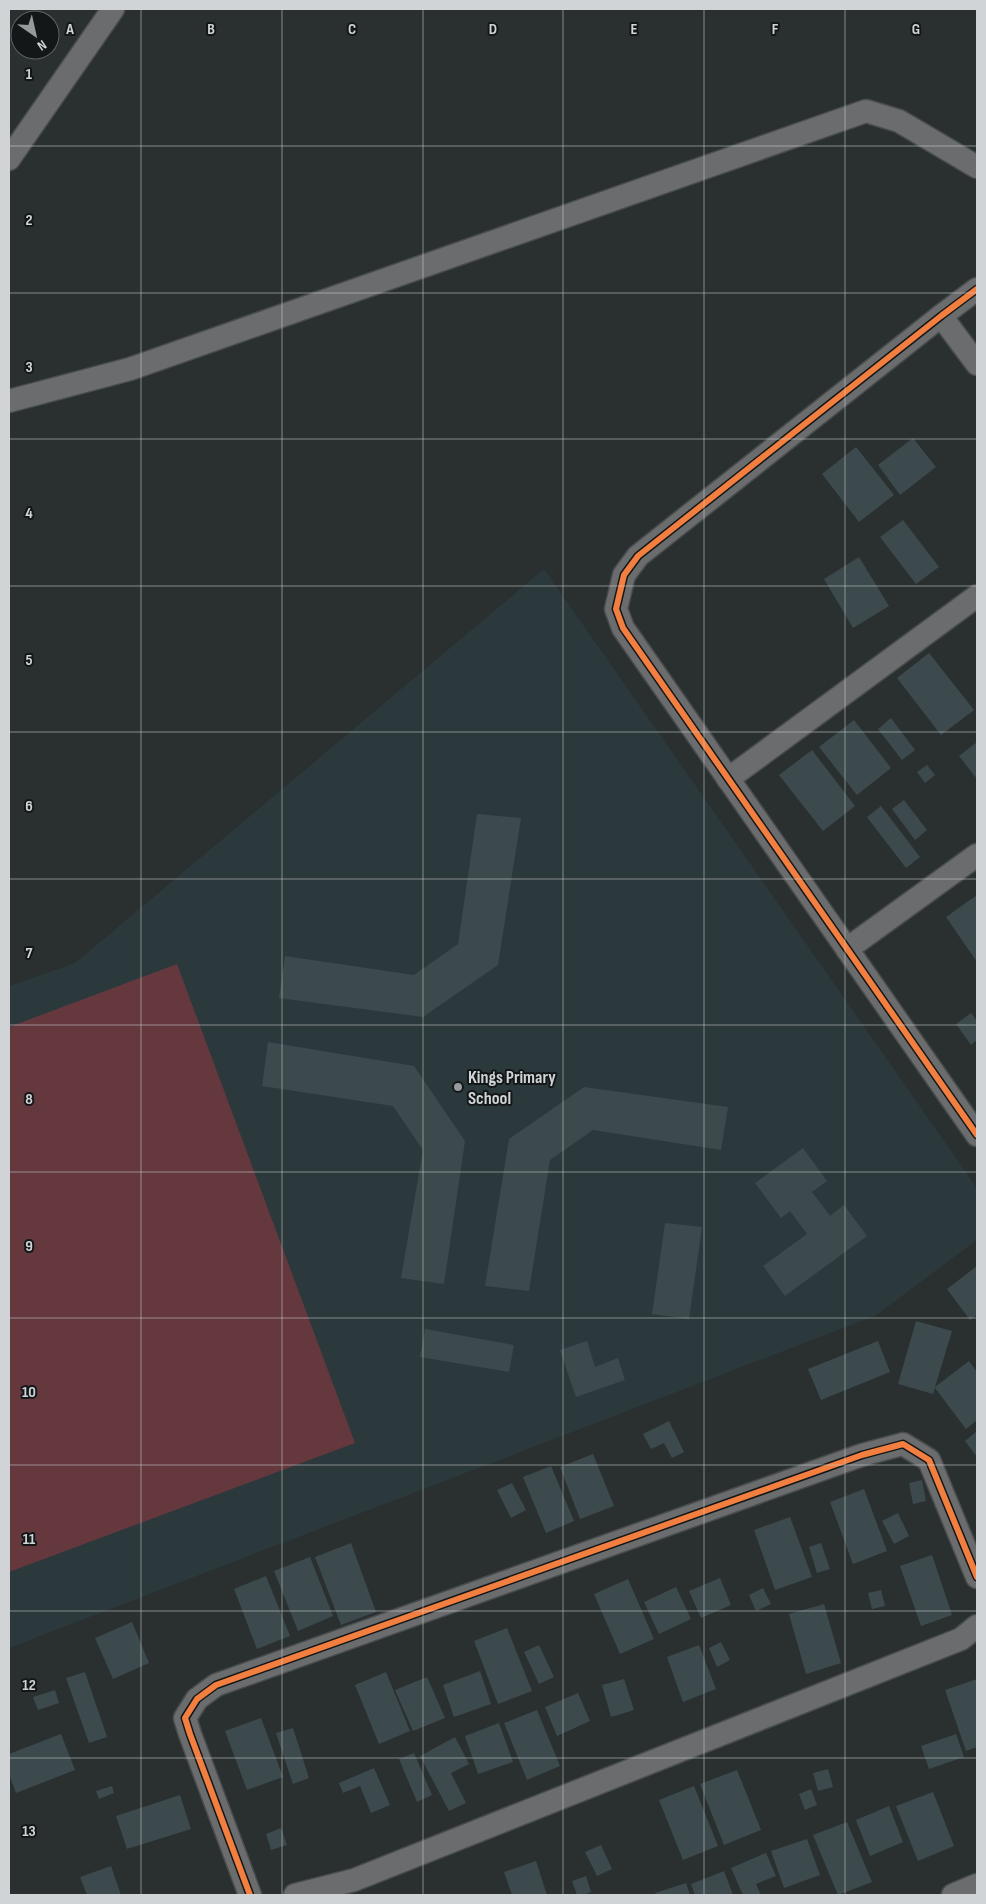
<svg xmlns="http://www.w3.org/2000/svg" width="986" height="1904" font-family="'Sofia Sans Condensed',sans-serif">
<rect width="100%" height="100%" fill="#2a2f30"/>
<path fill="#2b383c" d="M544 569 977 1188V1240L875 1316 9 1648V986L75 963Z"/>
<path fill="#64383d" d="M177 964 355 1443 9 1572V1027Z"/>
<g fill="#3c4a4e">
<path d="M913 438 936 467 900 495 878 465Z"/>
<path d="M856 447 894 495 859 522 822 474Z"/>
<path d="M903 520 939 567 916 584 880 537Z"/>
<path d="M859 557 889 606 853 628 824 579Z"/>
<path d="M929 653 974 710 941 735 897 678Z"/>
<path d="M891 718 915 750 902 760 878 729Z"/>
<path d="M854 720 891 768 857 795 819 747Z"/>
<path d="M977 742V779L959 756Z"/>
<path d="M812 750 855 806 823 831 779 775Z"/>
<path d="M927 765 935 775 925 783 917 772Z"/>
<path d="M904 800 927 830 915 840 892 809Z"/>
<path d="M881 806 920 857 906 868 867 817Z"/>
<path d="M477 814 521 818 498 965 423 1017 279 998 285 956 414 975 458 944Z"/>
<path d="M977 895V962L946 917Z"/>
<path d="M971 1013 977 1021V1040L971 1045 956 1024Z"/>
<path d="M268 1042 414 1066 465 1141 444 1284 401 1278 423 1150 393 1106 262 1086Z"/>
<path d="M584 1087 728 1107 721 1150 593 1130 550 1160 529 1291 485 1286 509 1139Z"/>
<path d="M803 1148 827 1181 812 1192 830 1216 844 1205 867 1236 785 1296 763 1266 807 1234 790 1211 781 1218 755 1183Z"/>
<path d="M665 1223 702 1227 689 1319 652 1314Z"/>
<path d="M977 1266V1315L970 1320 947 1289Z"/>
<path d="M916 1321 952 1331 935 1387 969 1361 977 1372V1420L966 1429 935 1388 933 1394 898 1384Z"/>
<path d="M425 1329 514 1345 509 1372 420 1357Z"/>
<path d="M587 1341 595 1367 618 1358 625 1380 576 1397 560 1350Z"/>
<path d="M878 1341 890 1372 821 1400 808 1369Z"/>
<path d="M669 1421 684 1452 672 1458 664 1443 651 1449 643 1434Z"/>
<path d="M977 1431V1457L965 1441Z"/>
<path d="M593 1454 614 1506 580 1519 560 1467Z"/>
<path d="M551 1466 574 1521 546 1533 523 1477Z"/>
<path d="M922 1480 926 1501 913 1504 909 1483Z"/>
<path d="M512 1483 526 1510 511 1518 497 1490Z"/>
<path d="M864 1489 887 1551 853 1564 830 1502Z"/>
<path d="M898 1513 909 1536 894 1544 882 1521Z"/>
<path d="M790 1517 812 1577 775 1590 754 1530Z"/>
<path d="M351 1543 376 1612 341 1625 315 1557Z"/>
<path d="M821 1543 830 1569 817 1573 809 1547Z"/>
<path d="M932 1555 952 1615 921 1626 900 1566Z"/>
<path d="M310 1557 333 1616 298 1631 274 1571Z"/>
<path d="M266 1576 290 1636 257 1649 234 1589Z"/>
<path d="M720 1578 731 1605 701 1618 689 1591Z"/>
<path d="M628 1579 654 1639 620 1654 594 1594Z"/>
<path d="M676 1587 691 1619 659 1634 644 1602Z"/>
<path d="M763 1588 771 1604 756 1611 749 1595Z"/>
<path d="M881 1590 885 1606 872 1609 868 1593Z"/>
<path d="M824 1604 841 1663 806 1674 789 1614Z"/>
<path d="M132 1622 149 1663 113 1679 95 1638Z"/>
<path d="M507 1628 532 1691 498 1704 474 1641Z"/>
<path d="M721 1642 730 1660 717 1667 709 1648Z"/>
<path d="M539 1645 554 1677 539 1684 524 1652Z"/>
<path d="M699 1645 716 1689 683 1702 667 1657Z"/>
<path d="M480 1671 491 1704 454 1717 443 1685Z"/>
<path d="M85 1672 107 1737 89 1743 66 1678Z"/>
<path d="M386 1672 410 1731 379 1744 355 1685Z"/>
<path d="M427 1677 445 1718 413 1731 395 1690Z"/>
<path d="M624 1679 634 1710 611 1717 602 1685Z"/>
<path d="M977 1679V1747L966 1751 945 1690Z"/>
<path d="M55 1690 59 1703 38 1710 33 1697Z"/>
<path d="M578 1693 590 1721 557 1736 545 1707Z"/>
<path d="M537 1710 560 1766 527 1780 504 1723Z"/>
<path d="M261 1718 283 1777 247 1790 225 1731Z"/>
<path d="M499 1723 513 1762 478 1774 465 1736Z"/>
<path d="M293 1728 309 1778 293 1784 276 1733Z"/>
<path d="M61 1734 75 1770 16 1793 9 1774V1754Z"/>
<path d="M956 1734 964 1757 929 1769 921 1746Z"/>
<path d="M455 1737 469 1764 451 1773 466 1803 449 1811 420 1756Z"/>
<path d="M414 1753 432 1795 417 1802 399 1759Z"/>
<path d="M374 1768 390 1805 371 1813 360 1786 343 1793 339 1783Z"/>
<path d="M828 1769 833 1787 818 1791 813 1773Z"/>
<path d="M737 1770 761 1830 724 1845 700 1784Z"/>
<path d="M112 1786 114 1793 99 1799 96 1791Z"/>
<path d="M694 1786 718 1846 683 1860 659 1800Z"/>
<path d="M811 1789 817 1805 805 1810 799 1794Z"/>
<path d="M933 1792 954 1846 918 1861 896 1806Z"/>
<path d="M180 1795 191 1829 127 1849 116 1816Z"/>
<path d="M889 1806 903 1842 870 1856 856 1820Z"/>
<path d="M847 1822 872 1882 838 1895 813 1835Z"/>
<path d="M281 1828 287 1845 271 1850 266 1834Z"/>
<path d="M807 1839 820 1875 784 1888 771 1851Z"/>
<path d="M601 1845 612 1869 597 1876 585 1852Z"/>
<path d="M766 1853 776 1876 756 1884 761 1895H743L731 1868Z"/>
<path d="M536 1861 547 1895H512L504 1872Z"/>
<path d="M111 1866 121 1895H87L80 1877Z"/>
<path d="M724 1871 733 1895H695L691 1884Z"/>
<path d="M586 1876 591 1892 584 1895H577L572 1881Z"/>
<path d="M686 1883 690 1895H656L655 1893Z"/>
</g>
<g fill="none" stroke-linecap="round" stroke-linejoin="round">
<defs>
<g id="street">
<path d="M9 159 113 9"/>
<path d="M977 289 941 316 638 556 624 575 616 609 623 628 977 1135"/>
<path d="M941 316 977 364"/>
<path d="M9 401 130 369 866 111 899 121 977 167"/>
<path d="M728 779 977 596"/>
<path d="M847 949 977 855"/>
<path d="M250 1895 190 1734 185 1718 197 1699 216 1685 862 1455 903 1444 929 1460 977 1577"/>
<path d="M295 1895 354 1880 961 1639 977 1626"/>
<path d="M953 1895 977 1885"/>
</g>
</defs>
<use href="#street" stroke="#494c4d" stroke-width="25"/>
<use href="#street" stroke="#6a6c6d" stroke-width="22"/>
<defs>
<g id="cycleway">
<path d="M977 289 941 316 638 556 624 575 616 609 623 628 977 1135"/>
<path d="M250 1895 190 1734 185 1718 197 1699 216 1685 862 1455 903 1444 929 1460 977 1577"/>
</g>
</defs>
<use href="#cycleway" stroke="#141718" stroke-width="9"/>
<use href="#cycleway" stroke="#f27e40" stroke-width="6"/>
</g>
<path fill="none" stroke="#d0d4d6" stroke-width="1" stroke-opacity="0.55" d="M141 9V1895M282 9V1895M423 9V1895M563 9V1895M704 9V1895M845 9V1895M9 146H977M9 293H977M9 439H977M9 586H977M9 732H977M9 879H977M9 1025H977M9 1172H977M9 1318H977M9 1465H977M9 1611H977M9 1758H977"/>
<circle fill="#969a9c" stroke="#141718" stroke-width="2" cx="458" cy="1087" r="5"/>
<g text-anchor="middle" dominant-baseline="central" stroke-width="4" stroke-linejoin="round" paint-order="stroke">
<g font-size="18" font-weight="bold" fill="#d0d4d6" stroke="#141718" text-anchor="start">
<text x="468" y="1077">Kings Primary<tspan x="468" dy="21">School</tspan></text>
</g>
</g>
<g font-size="16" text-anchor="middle" font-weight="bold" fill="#d0d4d6" stroke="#141718" stroke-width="4" stroke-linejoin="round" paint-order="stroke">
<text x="70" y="34">A</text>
<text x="211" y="34">B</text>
<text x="352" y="34">C</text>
<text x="493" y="34">D</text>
<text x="634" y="34">E</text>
<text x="775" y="34">F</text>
<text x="916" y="34">G</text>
<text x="29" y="79">1</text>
<text x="29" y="225">2</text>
<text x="29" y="372">3</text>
<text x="29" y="518">4</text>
<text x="29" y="665">5</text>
<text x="29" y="811">6</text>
<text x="29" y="958">7</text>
<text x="29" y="1104">8</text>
<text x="29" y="1251">9</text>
<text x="29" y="1397">10</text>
<text x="29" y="1544">11</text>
<text x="29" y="1690">12</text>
<text x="29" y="1836">13</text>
</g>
<rect width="986" height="1904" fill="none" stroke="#d0d4d6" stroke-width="20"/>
<g transform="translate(35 35) rotate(146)"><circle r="24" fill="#141718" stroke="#5f6364"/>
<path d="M0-4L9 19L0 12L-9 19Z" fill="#969a9c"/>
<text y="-8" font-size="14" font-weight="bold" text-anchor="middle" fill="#d0d4d6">N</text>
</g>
</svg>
